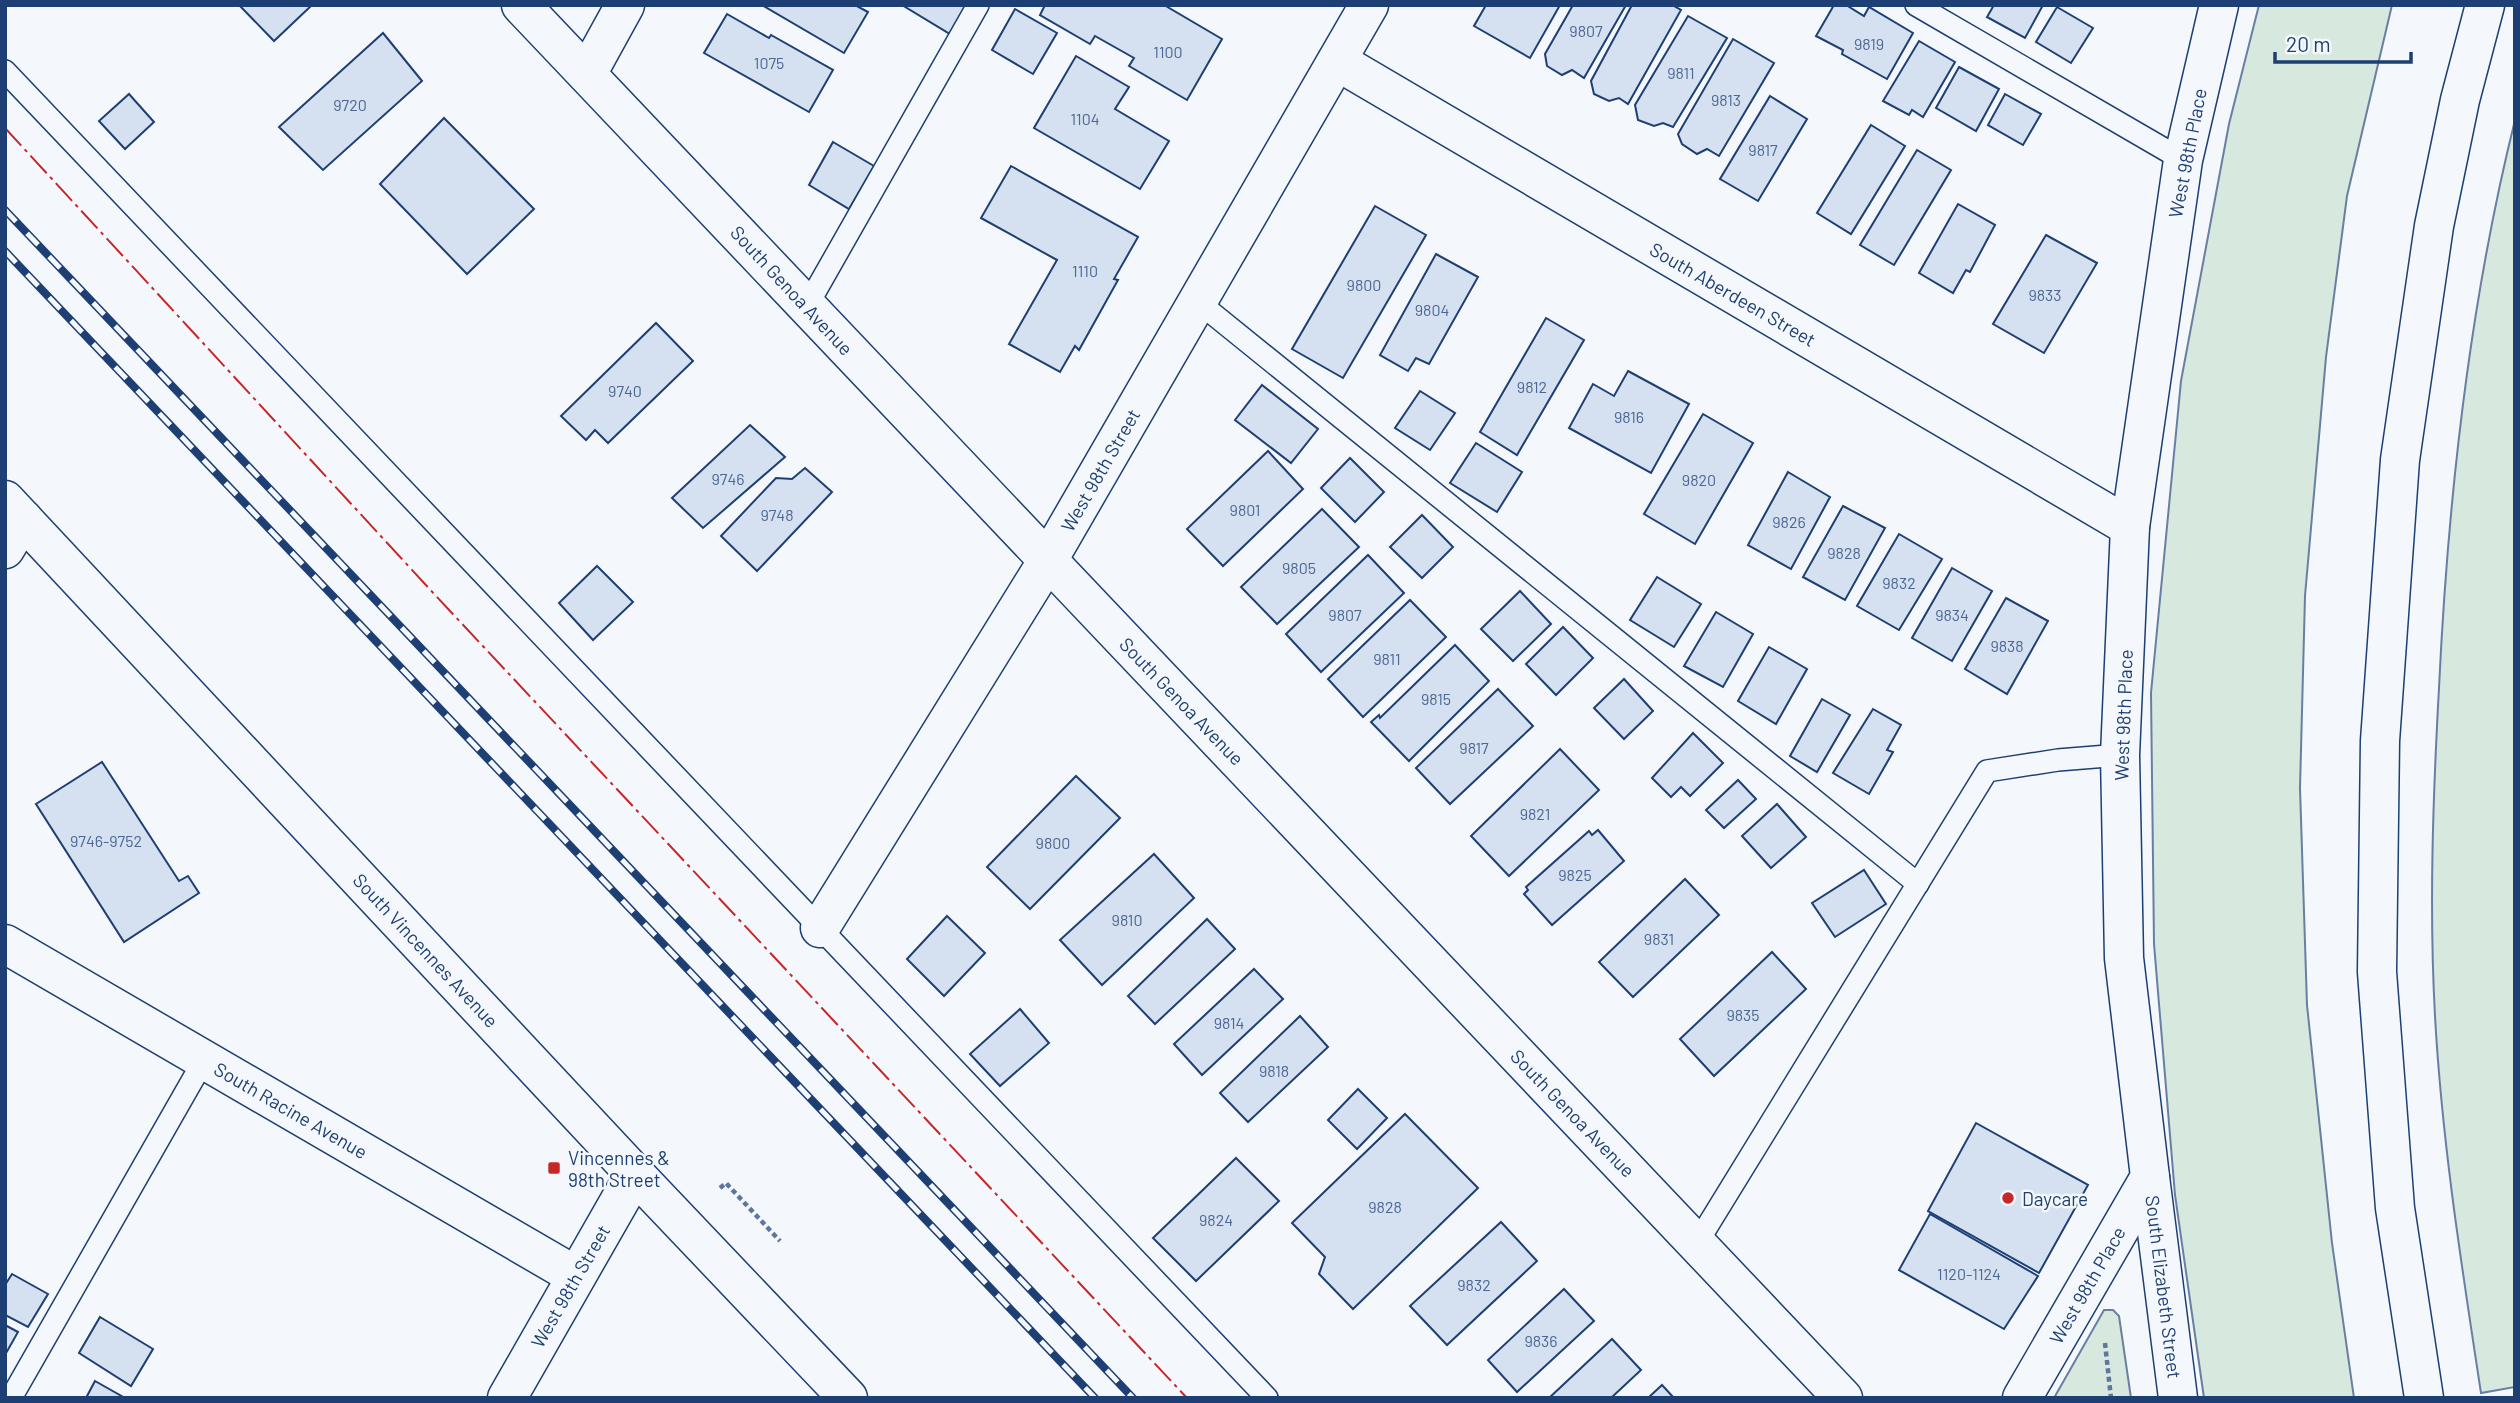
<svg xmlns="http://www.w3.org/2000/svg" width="2520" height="1403" font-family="Barlow,sans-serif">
<rect width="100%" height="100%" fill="#f4f7fb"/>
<g fill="#d7e8df" stroke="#687fa3" stroke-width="2">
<path d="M2259 5H2392L2347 196 2326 357 2305 596 2300 788 2307 1005 2332 1243 2354 1398H2204L2175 1195 2154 944 2151 693 2181 381 2229 124Z"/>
<path d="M2515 120V1387L2481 1393C2462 1268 2442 1143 2435 1016 2429 907 2433 797 2439 688 2448 497 2469 305 2515 120Z"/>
<path d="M2104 1310H2113L2119 1316 2131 1398H2054Z"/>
</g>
<g fill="#d5e0f0" stroke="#1d3f73" stroke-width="2">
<path d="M239 5H312L274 41Z"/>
<path d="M762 5H855L868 12 844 53Z"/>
<path d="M902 5H967L950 34Z"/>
<path d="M1045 5H1164L1222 39 1187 100 1129 66 1134 58 1095 36 1090 44 1040 15Z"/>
<path d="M1486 5H1560L1530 58 1474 26Z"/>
<path d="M1573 5H1626L1584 78 1572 70 1562 75 1547 66 1545 54Z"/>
<path d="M1632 5H1672L1681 10 1628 104 1619 98 1609 101 1594 94 1591 81Z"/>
<path d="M1834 5H1846L1864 16 1869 7 1913 33 1887 79 1842 54 1843 50 1816 36Z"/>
<path d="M1994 5H2043L2025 38 1987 17Z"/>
<path d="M2057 7 2093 28 2071 63 2036 42Z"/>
<path d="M1015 9 1057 33 1033 74 992 50Z"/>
<path d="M727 14 769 38 771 35 833 70 809 112 704 53Z"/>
<path d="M1688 16 1727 38 1673 127 1663 123 1654 126 1638 120 1635 105Z"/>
<path d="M383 33 422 81 323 170 279 127Z"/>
<path d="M1733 39 1774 63 1719 156 1707 149 1697 154 1682 144 1678 134Z"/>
<path d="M1919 41 1955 62 1923 117 1912 110 1909 115 1883 101Z"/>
<path d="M1076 56 1129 87 1115 109 1169 141 1140 189 1034 128Z"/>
<path d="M1959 67 1999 89 1976 131 1936 108Z"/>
<path d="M129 94 154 122 125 149 99 121Z"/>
<path d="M2005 94 2041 114 2023 145 1988 125Z"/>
<path d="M1770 96 1807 119 1758 201 1720 179Z"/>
<path d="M444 118 534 209 467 274 380 184Z"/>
<path d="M1871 125 1905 146 1851 234 1817 213Z"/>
<path d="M833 142 874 166 849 209 809 185Z"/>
<path d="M1917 150 1951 170 1894 265 1860 245Z"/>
<path d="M1011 166 1138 237 1114 279 1118 280 1079 350 1075 346 1060 372 1009 344 1057 260 981 218Z"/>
<path d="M1958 204 1995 225 1970 272 1966 270 1953 293 1919 273Z"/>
<path d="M1375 206 1426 235 1343 378 1292 349Z"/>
<path d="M2046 235 2097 263 2044 353 1993 324Z"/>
<path d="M1436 254 1478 277 1429 364 1416 358 1408 371 1380 355Z"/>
<path d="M1546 318 1584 340 1517 455 1480 432Z"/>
<path d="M656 323 693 361 608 443 595 430 586 440 561 416Z"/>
<path d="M1628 371 1689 404 1651 473 1569 428 1593 384 1614 396Z"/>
<path d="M1262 385 1318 429 1291 463 1235 420Z"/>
<path d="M1420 391 1455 413 1430 450 1395 428Z"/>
<path d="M1703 414 1753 443 1695 544 1644 514Z"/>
<path d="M750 425 785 457 703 528 672 498Z"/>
<path d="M1476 443 1522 472 1497 512 1450 483Z"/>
<path d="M1268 451 1303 489 1223 566 1187 529Z"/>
<path d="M1350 458 1384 492 1355 522 1321 488Z"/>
<path d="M805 468 832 492 757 571 721 536 776 478 792 479Z"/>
<path d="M1788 472 1830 497 1791 569 1748 545Z"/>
<path d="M1843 506 1885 528 1845 600 1803 577Z"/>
<path d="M1322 509 1359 547 1277 624 1241 587Z"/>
<path d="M1422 515 1453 547 1422 578 1390 547Z"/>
<path d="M1899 534 1942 559 1899 630 1857 606Z"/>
<path d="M1368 555 1404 593 1321 672 1286 634Z"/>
<path d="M597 566 633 602 593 640 559 603Z"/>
<path d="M1952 568 1992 591 1952 661 1912 638Z"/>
<path d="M1657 577 1701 604 1674 647 1630 620Z"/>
<path d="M1520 591 1551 624 1513 661 1481 629Z"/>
<path d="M2006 598 2048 621 2007 694 1965 669Z"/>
<path d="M1410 600 1446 637 1363 717 1328 679Z"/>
<path d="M1716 612 1753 634 1723 687 1684 666Z"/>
<path d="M1563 627 1593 658 1556 695 1526 664Z"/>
<path d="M1455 645 1489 681 1409 761 1371 722 1379 715 1380 718Z"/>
<path d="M1769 647 1807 669 1776 724 1738 701Z"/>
<path d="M1624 679 1653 711 1624 739 1594 708Z"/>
<path d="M1498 689 1533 726 1450 804 1416 768Z"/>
<path d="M1822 699 1850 715 1817 772 1790 756Z"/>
<path d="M1873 709 1901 725 1887 750 1893 752 1869 794 1833 773Z"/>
<path d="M1693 733 1723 763 1690 796 1681 787 1671 797 1652 778Z"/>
<path d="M1560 749 1599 790 1509 876 1471 836Z"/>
<path d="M102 762 179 881 188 876 199 893 124 942 36 804Z"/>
<path d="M1076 776 1120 818 1030 909 987 867Z"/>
<path d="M1738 780 1756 799 1724 828 1706 810Z"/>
<path d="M1777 804 1806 837 1771 868 1742 836Z"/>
<path d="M1598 830 1624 861 1552 925 1524 894 1528 890 1526 887 1589 831 1592 835Z"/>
<path d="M1154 854 1194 898 1102 985 1060 940Z"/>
<path d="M1864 870 1886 904 1835 937 1812 903Z"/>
<path d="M1685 879 1719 915 1633 997 1599 962Z"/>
<path d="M947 916 985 953 944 996 907 959Z"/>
<path d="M1207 919 1235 949 1155 1024 1128 996Z"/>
<path d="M1772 952 1806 989 1714 1076 1680 1039Z"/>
<path d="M1254 969 1283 999 1202 1075 1174 1044Z"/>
<path d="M1020 1009 1049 1043 1000 1086 970 1054Z"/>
<path d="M1300 1016 1328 1047 1248 1122 1220 1093Z"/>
<path d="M1358 1089 1387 1118 1357 1149 1328 1120Z"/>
<path d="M1405 1114 1478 1188 1353 1309 1319 1274 1325 1257 1292 1223Z"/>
<path d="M1976 1123 2088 1185 2039 1273 1928 1211Z"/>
<path d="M1236 1158 1279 1201 1196 1281 1153 1238Z"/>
<path d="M1930 1214 2038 1276 2004 1329 1899 1270Z"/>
<path d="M1501 1222 1537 1261 1447 1345 1410 1306Z"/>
<path d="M12 1274 48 1294 28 1327 5 1315V1285Z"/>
<path d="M1564 1289 1594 1321 1517 1392 1488 1360Z"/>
<path d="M100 1317 153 1349 131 1386 79 1353Z"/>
<path d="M5 1325 18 1332 5 1355Z"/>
<path d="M1612 1339 1641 1370 1611 1398H1549Z"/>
<path d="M95 1381 125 1398H86Z"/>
<path d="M1662 1385 1674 1398H1648Z"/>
</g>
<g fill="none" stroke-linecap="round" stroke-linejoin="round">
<defs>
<g id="service">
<path d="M1916 5 2183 160"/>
<path d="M5 71 1267 1398"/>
<path d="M1197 301 1918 884"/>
<path d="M807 306 978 5"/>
<path d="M1697 1243 1987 771 2058 760 2120 755"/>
<path d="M11 1398 204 1060"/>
</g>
<g id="minor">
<path d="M521 5 1843 1398"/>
<path d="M1337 61 2130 527"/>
<path d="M587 74 625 5"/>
<path d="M5 549 23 519"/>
<path d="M820 928 1048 560 1369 5"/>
<path d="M5 944 576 1276"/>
<path d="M507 1398 635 1174"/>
</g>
<g id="tertiary">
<path d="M2150 1177 2178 1398"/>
<path d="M2022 1398 2150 1177 2124 958 2120 755 2130 527 2183 160 2219 5"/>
</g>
<path id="secondary" d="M5 500 635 1174 848 1398"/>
<path id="motorway" d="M2424 1398 2395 1208 2377 972 2380 741 2400 460 2434 226 2460 100 2485 5"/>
</defs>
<use href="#service" stroke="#1d3f73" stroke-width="24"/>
<use href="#minor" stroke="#1d3f73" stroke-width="41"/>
<use href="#tertiary" stroke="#1d3f73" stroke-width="41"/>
<use href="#secondary" stroke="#1d3f73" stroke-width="41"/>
<use href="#motorway" stroke="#1d3f73" stroke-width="41"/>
<g stroke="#5e769c" stroke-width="4.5" stroke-dasharray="5 3.5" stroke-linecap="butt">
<path d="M720 1188 726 1183 780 1241"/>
<path d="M2105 1343 2111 1398"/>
</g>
<use href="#service" stroke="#f4f7fb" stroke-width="21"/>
<use href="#minor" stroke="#f4f7fb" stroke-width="38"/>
<use href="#tertiary" stroke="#f4f7fb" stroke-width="38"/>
<use href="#secondary" stroke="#f4f7fb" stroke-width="38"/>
<use href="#motorway" stroke="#f4f7fb" stroke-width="38"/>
<defs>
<g id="rail">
<path d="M5 210 1133 1398"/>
<path d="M5 251 1095 1398"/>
</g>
</defs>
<use href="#rail" stroke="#1d3f73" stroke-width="8"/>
<use href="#rail" stroke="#f4f7fb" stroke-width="5" stroke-dasharray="16" stroke-linecap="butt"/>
<path stroke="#c62828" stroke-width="2" stroke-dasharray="24 5 3.5 5" stroke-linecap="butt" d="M5 128 436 596 1187 1398"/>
</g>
<g fill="#c62828" stroke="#f4f7fb" stroke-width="2.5">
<rect x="547" y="1161" width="14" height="14" rx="3.5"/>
<circle cx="2008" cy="1198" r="7"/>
</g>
<g text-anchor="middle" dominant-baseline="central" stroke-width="5" stroke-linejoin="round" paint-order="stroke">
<g font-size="16" fill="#4b6792">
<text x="1586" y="30">9807</text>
<text x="1869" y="43">9819</text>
<text x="1168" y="51">1100</text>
<text x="769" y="62">1075</text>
<text x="1681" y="72">9811</text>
<text x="1726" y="99">9813</text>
<text x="350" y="104">9720</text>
<text x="1085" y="118">1104</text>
<text x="1763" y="149">9817</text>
<text x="1085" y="270">1110</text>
<text x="1364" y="284">9800</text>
<text x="2045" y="294">9833</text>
<text x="1432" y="309">9804</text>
<text x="1532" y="386">9812</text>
<text x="625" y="390">9740</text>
<text x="1629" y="416">9816</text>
<text x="728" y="478">9746</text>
<text x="1699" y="479">9820</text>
<text x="1245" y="509">9801</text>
<text x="777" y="514">9748</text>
<text x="1789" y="521">9826</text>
<text x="1844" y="552">9828</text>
<text x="1299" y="567">9805</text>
<text x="1899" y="582">9832</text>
<text x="1345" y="614">9807</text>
<text x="1952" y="614">9834</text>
<text x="2007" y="645">9838</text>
<text x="1387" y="658">9811</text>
<text x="1436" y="698">9815</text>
<text x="1474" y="747">9817</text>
<text x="1535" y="813">9821</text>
<text x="106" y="840">9746-9752</text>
<text x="1053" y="842">9800</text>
<text x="1575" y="874">9825</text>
<text x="1127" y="919">9810</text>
<text x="1659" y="938">9831</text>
<text x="1743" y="1014">9835</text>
<text x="1229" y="1022">9814</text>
<text x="1274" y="1070">9818</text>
<text x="1385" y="1206">9828</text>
<text x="1216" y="1219">9824</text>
<text x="1969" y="1273">1120-1124</text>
<text x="1474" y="1284">9832</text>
<text x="1541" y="1340">9836</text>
</g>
<g font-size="19" fill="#1d3f73" stroke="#f4f7fb">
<text transform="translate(2187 153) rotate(-79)">West 98th Place</text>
<text transform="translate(792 290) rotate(47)">South Genoa Avenue</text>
<text transform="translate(1733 294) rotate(30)">South Aberdeen Street</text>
<text transform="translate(1100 470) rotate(-60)">West 98th Street</text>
<text transform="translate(1182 701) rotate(46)">South Genoa Avenue</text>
<text transform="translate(2123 715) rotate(-88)">West 98th Place</text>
<text transform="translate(426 950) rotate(47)">South Vincennes Avenue</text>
<text transform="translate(291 1110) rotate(30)">South Racine Avenue</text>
<text transform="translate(1573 1113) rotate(46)">South Genoa Avenue</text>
<text transform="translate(2087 1285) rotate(-60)">West 98th Place</text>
<text transform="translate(570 1286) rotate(-60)">West 98th Street</text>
<text transform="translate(2164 1287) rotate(83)">South Elizabeth Street</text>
</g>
<g font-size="19" fill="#1d3f73" stroke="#f4f7fb" text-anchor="start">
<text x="568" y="1157">Vincennes &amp;<tspan x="568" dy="22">98th Street</tspan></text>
<text x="2022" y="1198">Daycare</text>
</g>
</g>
<rect width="2520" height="1403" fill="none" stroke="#1d3f73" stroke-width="14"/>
<path d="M2275 52v10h136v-10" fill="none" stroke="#1d3f73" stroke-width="3.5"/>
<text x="2286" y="52" font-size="21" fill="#1d3f73" stroke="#f4f7fb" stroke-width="5" paint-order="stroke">20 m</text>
</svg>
